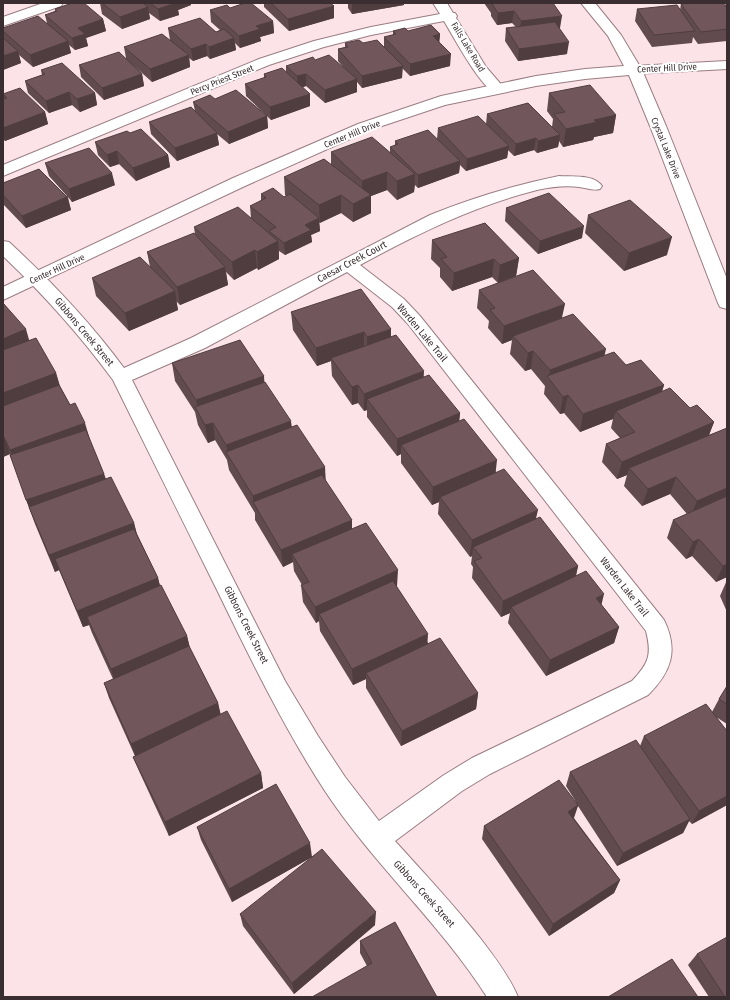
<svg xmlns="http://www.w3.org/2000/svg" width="730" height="1000" font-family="'Fira Sans Condensed',sans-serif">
<rect width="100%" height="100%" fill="#fce3e7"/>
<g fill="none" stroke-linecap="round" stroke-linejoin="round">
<defs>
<g id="minor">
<path d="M43 3H63L61 6 3 26V17Z"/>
<path d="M433 3H447L453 13H455L457 16 456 18 486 67 505 89 503 92C500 93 497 94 494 92 480 86 453 36 444 21L371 35 324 47 269 65 3 176V165L259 59 314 41 371 27 440 14Z"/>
<path d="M727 61V69L634 74 629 73 627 70 629 67 634 66Z"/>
<path d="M559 176C572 177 594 174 602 186L600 189C592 191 587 188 579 187 565 185 551 187 537 190 474 206 417 234 360 265L404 299 420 316 664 620C679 651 671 672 648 695L490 774 462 791 395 841C424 873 453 904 480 938 494 956 509 976 518 997H487C440 923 373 864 325 791 284 728 251 660 218 592 183 522 148 451 113 380 80 335 43 294 3 256V241L9 242C51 281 90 322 124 368L191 338 430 215C472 198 515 185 559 176ZM347 272 392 307 408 324 646 631C652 655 649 663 632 681L472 758 444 775 379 821 345 777 318 736 285 681 132 380 205 348Z"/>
</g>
<path id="tertiary" d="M581 3H595L621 35 642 70 666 126 727 279V309L720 307 718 303 650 126 629 75 585 79 536 86 445 105 370 130 245 186 3 300V287L233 178 358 124 441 96 536 76 585 69 624 66 608 36Z"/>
</defs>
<use href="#minor" stroke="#997d82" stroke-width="2"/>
<use href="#tertiary" stroke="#997d82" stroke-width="2"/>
<use href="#minor" fill="#fff" fill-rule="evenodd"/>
<use href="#tertiary" fill="#fff" fill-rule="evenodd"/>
</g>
<g fill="#614b4e">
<path d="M100 3H191V5L178 10 179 15 160 21 149 13 150 19 122 29 102 14Z"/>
<path d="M264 3H330L334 6V18L289 31 264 7Z"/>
<path d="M348 3H404V5L352 14 348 8Z"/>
<path d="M484 3H553L560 28H559L567 54 518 61 505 41 506 28 516 27 512 23 497 25 491 16V13Z"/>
<path d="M726 3H727V41L698 44 693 37 692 43 652 47 635 21 637 9 680 10 681 4 725 6Z"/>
<path d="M230 8 273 21 274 33 260 37 261 41 240 48 235 43 236 50 210 59 207 56 193 61 189 58 190 67 152 82 133 65 142 74 144 86 104 100 81 77 79 65 126 58 124 47 170 40 168 28 216 32 220 30 211 22 210 10Z"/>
<path d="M55 9 103 19 106 31 86 38 88 46 75 50 69 45 71 53 33 67 19 55 21 63 3 70V28L47 23 45 15 55 11Z"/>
<path d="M393 31H408L440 34 439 42 450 66 410 76 402 68V78L362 88 357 82V92L325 103 306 86 303 87 310 106 271 120 246 96 245 84 264 78V74L286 72V66L315 60 346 70 338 61V49L345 47V43H363L384 47V37L393 35Z"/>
<path d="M41 70 95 93 97 105 80 112 72 105 49 113 28 93 25 81 42 75Z"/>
<path d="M549 93 616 115 613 133 594 137 593 140 563 147 559 141 558 147 537 153 534 150 514 156 508 150 507 158 466 171 460 165 459 173 418 188 415 185 414 192 397 200 387 190 371 196V213L353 222 341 213 319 223 320 231 311 235 312 242 285 255 279 251V259L258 270 257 268 234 280 226 272 228 285 180 305 176 301 178 310 129 331 96 296 92 278 150 267 147 252 195 234 194 227 251 218 250 206 261 201V194L284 197 286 196 285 195 284 177 331 165V152H390V147L395 146V141L437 139 438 128 486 124 487 114 552 127 553 119 547 111Z"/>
<path d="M3 94 45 112 48 124 5 141 3 139V99H4Z"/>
<path d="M215 99 267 116 268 128 229 144 217 134 219 145 177 161 151 134 149 122 195 111 193 102Z"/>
<path d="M130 133 168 155 170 167 136 181 119 164 110 167 98 155 95 142Z"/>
<path d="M45 163 115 185 72 202 68 197 71 210 26 228 3 204V183L67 196 49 176Z"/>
<path d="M506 208 582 238 538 254 505 221Z"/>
<path d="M588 215 667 255 624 271 585 233Z"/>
<path d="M432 240 519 258 516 276 498 283 492 277 452 291 440 277V268L431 259Z"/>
<path d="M479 290 562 318 605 356 626 365 664 385 662 392 714 422 709 435 727 429V577L716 582 692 556 686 559 667 538 673 520 687 514 670 494 642 506 624 486 627 475 617 479 602 462 606 444 620 438 611 428 613 419 580 432 564 413 560 414 544 394 545 386 531 369 525 371 510 354 512 340 502 344 488 328 489 321 477 308Z"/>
<path d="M3 303 29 340 56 373 60 386 90 441 104 474 106 479 134 523 137 534 158 578 160 586 187 636 190 649 218 703 221 715 261 773 263 788 169 836 139 771 133 757 135 756 109 698 104 683 113 679 92 633 89 625 83 627 59 570 55 572 35 524 10 455V454L3 457Z"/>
<path d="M291 312 391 337 424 377 460 413 459 422 496 472 536 519 578 566 576 576 601 604 619 627 614 643 546 676 508 623 510 613 501 617 472 578 473 567 471 564 472 556 470 557 438 514 439 502 432 505 401 463V454L397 456 367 417V410L364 411 358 403 352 405 332 376 331 361 317 366 293 330Z"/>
<path d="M172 363 264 376V382L292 427 325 480 352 529 397 586V587L428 643 478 693 476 709 401 746 366 688V679L353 685 320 631 319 621 316 623 303 602 301 585H302L294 571 293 562 283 567 255 520V513L229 470 227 460 215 440 208 443 198 425 195 412 175 381Z"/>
<path d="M727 580V612L720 596Z"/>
<path d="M727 686V724L716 717 727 731V805L692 824 689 821 683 833 617 866 578 806 574 818 620 880 614 893 549 936 482 839 484 826 576 802 566 786 570 772 640 746 644 736 712 712 719 699Z"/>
<path d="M197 827 312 857 232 902 201 840Z"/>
<path d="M240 914 375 925 294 994 243 926Z"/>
<path d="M360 941 437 997 367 966 360 953Z"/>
<path d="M697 954 727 997H709L688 965Z"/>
</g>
<g fill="#4f3d40">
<path d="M173 3H191V5L178 10 179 15 160 21 158 9Z"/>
<path d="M352 3H404V5L352 14Z"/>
<path d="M334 6V18L289 31 288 19Z"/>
<path d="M148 7 150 19 122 29 120 17Z"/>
<path d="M514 11 512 23 497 25 498 13Z"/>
<path d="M562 16 560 28 520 33 521 21Z"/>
<path d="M103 19 106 31 86 38 88 46 75 50 72 38 78 28Z"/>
<path d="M273 21 274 33 260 37 261 41 240 48 239 36 256 26Z"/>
<path d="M440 34 439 46 433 36Z"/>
<path d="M234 38 236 50 210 59 209 47Z"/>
<path d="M68 41 71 53 33 67 30 55Z"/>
<path d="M569 42 567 54 518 61 519 49Z"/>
<path d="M206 44 207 56 193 61 191 49Z"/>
<path d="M18 51 21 63 3 70V56Z"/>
<path d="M451 54 450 66 410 76V64Z"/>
<path d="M189 55 190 67 152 82 150 69Z"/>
<path d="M403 66 402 78 362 88V76Z"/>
<path d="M142 74 144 86 104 100 102 88Z"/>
<path d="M306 74V86L298 89 297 76Z"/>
<path d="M357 79V92L325 103V90Z"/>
<path d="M69 92 72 105 49 113 46 101Z"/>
<path d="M95 93 97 105 80 112 77 99Z"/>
<path d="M310 94V106L271 120 270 107Z"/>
<path d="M45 112 48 124 5 141 3 133V128Z"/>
<path d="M616 115 613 133 594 137 593 140 563 147 566 129 594 120Z"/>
<path d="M267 116 268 128 229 144 228 132Z"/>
<path d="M217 133 219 145 177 161 175 148Z"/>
<path d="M560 135 558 147 537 153 538 141Z"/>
<path d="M536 138 534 150 514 156 516 144Z"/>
<path d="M509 146 507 158 466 171 467 159Z"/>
<path d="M117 151 119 164 110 167 107 155Z"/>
<path d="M168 155 170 167 136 181 133 168Z"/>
<path d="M460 161 459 173 418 188V175Z"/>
<path d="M387 172V190L371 196V213L353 222V204L362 199V181Z"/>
<path d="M112 173 115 185 72 202 69 189Z"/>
<path d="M415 174 414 192 397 200V181Z"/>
<path d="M341 195V213L320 223 319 205Z"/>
<path d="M67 197 71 210 26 228 22 216Z"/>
<path d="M319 218 320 231 311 235 312 242 285 255 284 243 305 225Z"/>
<path d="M584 226 582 238 538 254 540 241Z"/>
<path d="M672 237 667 255 624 271 629 253Z"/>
<path d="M278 241 279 259 258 270 257 252Z"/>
<path d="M255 250 257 268 234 280 232 262Z"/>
<path d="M519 258 516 276 498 283 500 265Z"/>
<path d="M494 259 492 277 452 291 454 273Z"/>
<path d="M225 267 228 285 180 305 177 287Z"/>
<path d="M175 291 178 310 129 331 125 313Z"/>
<path d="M565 304 561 322 513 336 512 340 502 344 504 326Z"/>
<path d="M26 329 31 347 3 360V339Z"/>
<path d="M391 329V347L367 355V337Z"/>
<path d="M364 332V350L331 358V361L317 366 316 348Z"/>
<path d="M606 349 602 367 549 379 550 370Z"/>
<path d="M533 351 531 369 525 371 528 353Z"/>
<path d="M424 371 423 389 367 399V410L364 411V394Z"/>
<path d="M56 373 61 391 3 413V393Z"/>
<path d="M264 376 265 393 199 414 196 400Z"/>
<path d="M358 385V403L352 405V387Z"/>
<path d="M664 385 658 403 616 411 613 419 580 432 583 414Z"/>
<path d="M568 395 564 413 560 414 563 397Z"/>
<path d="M460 413 458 431 401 445V454L397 456V439Z"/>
<path d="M291 421 293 438 228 455 226 445Z"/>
<path d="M714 422 707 440 629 468 627 475 617 479 622 462Z"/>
<path d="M85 423 90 440 17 468 10 450Z"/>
<path d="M213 423 215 440 208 443 205 425Z"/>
<path d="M3 437H4L10 454 3 457Z"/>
<path d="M497 460 495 478 440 497 439 502 432 505 433 487Z"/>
<path d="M325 467 326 485 253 502V496Z"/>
<path d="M104 474 109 491 33 517 26 500Z"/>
<path d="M676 477 670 494 642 506 648 489Z"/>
<path d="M727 488V502L690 518 697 501Z"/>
<path d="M538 510 534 527 473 547 472 556 470 557 472 540Z"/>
<path d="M352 520V537L292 554 293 562 283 567 281 550Z"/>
<path d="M134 523 138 540 55 559 59 570 55 572 49 555Z"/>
<path d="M699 539 692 556 686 559 693 542Z"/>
<path d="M727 564V577L716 582 723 566Z"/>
<path d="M578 566 574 583 511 607 510 613 501 617 503 601Z"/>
<path d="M398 570 397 586 322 620 319 614V621L316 623 315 607Z"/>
<path d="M158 578 162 594 87 617 89 625 83 627 77 611Z"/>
<path d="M604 594 600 611 596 598Z"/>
<path d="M619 627 614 643 546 676 550 660Z"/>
<path d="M428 634 427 650 366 673V679L353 685 352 669Z"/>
<path d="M187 636 191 652 116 685 111 669Z"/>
<path d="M478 693 476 709 401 746 402 731Z"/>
<path d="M218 703 221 719 136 758 131 744Z"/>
<path d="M261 773 263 788 169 836 165 822Z"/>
<path d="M727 796V805L692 824 699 811Z"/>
<path d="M578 805 573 819 568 812Z"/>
<path d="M690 819 683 833 617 866 623 853Z"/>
<path d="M310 843 312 857 232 902 229 889Z"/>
<path d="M620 880 614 893 549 936 553 924Z"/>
<path d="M376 912 375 925 294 994 292 983Z"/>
</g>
<g fill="#71575b" stroke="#4f3d40">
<path d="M72 3H84L103 19 78 28 85 34 72 38 45 15 57 11 55 9Z"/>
<path d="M102 3H143L148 7 120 17Z"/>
<path d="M150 3H176L158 9Z"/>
<path d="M245 3H251L273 21 256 26 260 29 239 36 210 10 227 5 230 8Z"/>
<path d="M271 3H330L334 6 288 19Z"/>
<path d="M499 3H553L562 16 521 21 514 11 498 13 492 4Z"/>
<path d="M692 3H723L727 8V29L701 32 681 4Z"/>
<path d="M677 5 695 31 654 35 637 9Z"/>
<path d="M38 16 68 41 30 55 3 31V28Z"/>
<path d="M200 18 216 32 224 29 234 38 209 47 206 44 191 49 168 28Z"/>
<path d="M555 22 569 42 519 49 506 28Z"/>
<path d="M431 25 440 34 433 36 451 54 410 64 384 37 396 34 393 31 405 28 408 31Z"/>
<path d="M162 34 189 55 150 69 124 47Z"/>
<path d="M3 38 18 51 3 56Z"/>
<path d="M359 40 363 43 377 40 403 66 362 76 338 49 348 47 345 43Z"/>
<path d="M119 52 142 74 102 88 79 65Z"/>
<path d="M329 55 357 79 325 90 306 74 297 76 286 66 313 57 315 60Z"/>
<path d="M62 63 95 93 77 99 69 92 46 101 25 81 45 74 41 70Z"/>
<path d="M282 68 310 94 270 107 245 84 266 77 264 74Z"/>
<path d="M590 85 616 115 594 120 597 122 566 129 554 114 565 112 549 93Z"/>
<path d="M20 88 45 112 3 128V99L7 98 3 94Z"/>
<path d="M236 90 267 116 228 132 193 102 210 95 215 99Z"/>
<path d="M528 103 560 135 538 141 536 138 516 144 487 114Z"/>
<path d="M191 107 217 133 175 148 149 122Z"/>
<path d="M478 116 509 146 467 159 438 128Z"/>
<path d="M141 129 168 155 133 168 117 151 107 155 95 142 127 131 130 133Z"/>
<path d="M428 130 460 161 418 175 390 147 398 144 395 141Z"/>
<path d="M372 137 415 174 397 181 387 172 362 181 331 152Z"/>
<path d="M89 148 112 173 69 189 45 163Z"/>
<path d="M324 159 371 195 353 204 341 195 319 205 284 177Z"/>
<path d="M39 169 67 197 22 216 3 195V183Z"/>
<path d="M273 188 284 197 290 194 319 218 305 225 311 230 284 243 269 231 276 227 250 206 266 198 261 194Z"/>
<path d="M549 193 584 226 540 241 506 208Z"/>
<path d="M630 200 672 237 629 253 588 215Z"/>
<path d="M238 207 278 241 257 252 255 250 232 262 194 227Z"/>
<path d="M485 223 519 258 500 265 494 259 454 273 441 259 447 257 432 240Z"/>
<path d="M194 233 225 267 177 287 147 252Z"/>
<path d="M140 257 175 291 125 313 92 278Z"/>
<path d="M533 270 565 304 504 326 490 310 495 308 479 290Z"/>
<path d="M361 289 391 329 367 337 364 332 316 348 291 312Z"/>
<path d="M3 303 26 329 3 339Z"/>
<path d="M573 314 606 349 550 370 533 351 528 353 513 336Z"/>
<path d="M396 335 424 371 364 394 358 385 352 387 331 358Z"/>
<path d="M36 338 56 373 3 393V350Z"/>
<path d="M240 340 264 376 196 400 172 363Z"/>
<path d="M614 352 626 365 641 360 664 385 583 414 568 395 563 397 547 376Z"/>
<path d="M429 375 460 413 397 439 367 399Z"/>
<path d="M265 382 291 421 226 445 213 423 205 425 195 407Z"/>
<path d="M59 385 70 405 75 403 85 423 10 450 4 437H3V406Z"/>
<path d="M670 388 690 408 697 405 714 422 622 462 606 444 635 432 616 411Z"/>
<path d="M464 419 497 460 433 487 401 445Z"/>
<path d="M297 425 325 467 253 496 226 452Z"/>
<path d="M727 428V488L697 501 676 477 648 489 629 468Z"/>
<path d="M86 430 104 474 26 500 10 455Z"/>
<path d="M504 469 538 510 472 540 440 497Z"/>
<path d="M322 475 352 520 281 550 253 502Z"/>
<path d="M111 477 134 523 49 555 29 507Z"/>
<path d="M727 496V564L723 566 699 539 693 542 673 520Z"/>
<path d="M540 517 578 566 503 601 474 561 482 558 473 547Z"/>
<path d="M366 523 398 570 315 607 301 585 309 582 292 554Z"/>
<path d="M134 529 158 578 77 611 55 559Z"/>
<path d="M586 571 604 594 596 598 619 627 550 660 511 607Z"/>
<path d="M393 581 428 634 352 669 319 614Z"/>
<path d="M161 585 187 636 111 669 87 617Z"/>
<path d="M440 638 478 693 402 731 366 673Z"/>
<path d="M189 646 218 703 131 744 104 683Z"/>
<path d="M727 686V704L719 699Z"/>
<path d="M706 704 727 731V796L699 811 644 736Z"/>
<path d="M227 711 261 773 165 822 133 757Z"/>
<path d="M636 740 690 819 623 853 570 772Z"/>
<path d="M559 780 578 805 568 812 620 880 553 924 484 826Z"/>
<path d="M276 784 310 843 229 889 197 827Z"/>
<path d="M322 849 376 912 292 983 240 914Z"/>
<path d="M395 922 437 997H312L372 963 360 941Z"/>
<path d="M727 937V997H725L697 954Z"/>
<path d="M672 959 698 997H608Z"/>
</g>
<g text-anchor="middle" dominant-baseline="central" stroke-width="4" stroke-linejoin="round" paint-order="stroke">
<g font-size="9" fill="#3a2e30" stroke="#fff">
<text transform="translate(468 47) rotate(59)">Falls Lake Road</text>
<text transform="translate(667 68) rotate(-3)">Center Hill Drive</text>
<text transform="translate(222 80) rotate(-22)">Percy Priest Street</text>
<text transform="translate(352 134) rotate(-22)">Center Hill Drive</text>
<text transform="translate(666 148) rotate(68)">Crystal Lake Drive</text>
<text transform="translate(57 269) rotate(-25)">Center Hill Drive</text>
</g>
<g font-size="10" fill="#3a2e30" stroke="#fff">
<text transform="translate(352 262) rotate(-28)">Caesar Creek Court</text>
<text transform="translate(84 332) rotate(50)">Gibbons Creek Street</text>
<text transform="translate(422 333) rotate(50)">Warden Lake Trail</text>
<text transform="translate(624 587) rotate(52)">Warden Lake Trail</text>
<text transform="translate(246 625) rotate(63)">Gibbons Creek Street</text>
<text transform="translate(424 894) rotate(48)">Gibbons Creek Street</text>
</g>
</g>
<rect width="730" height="1000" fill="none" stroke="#3a2e30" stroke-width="8"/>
</svg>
